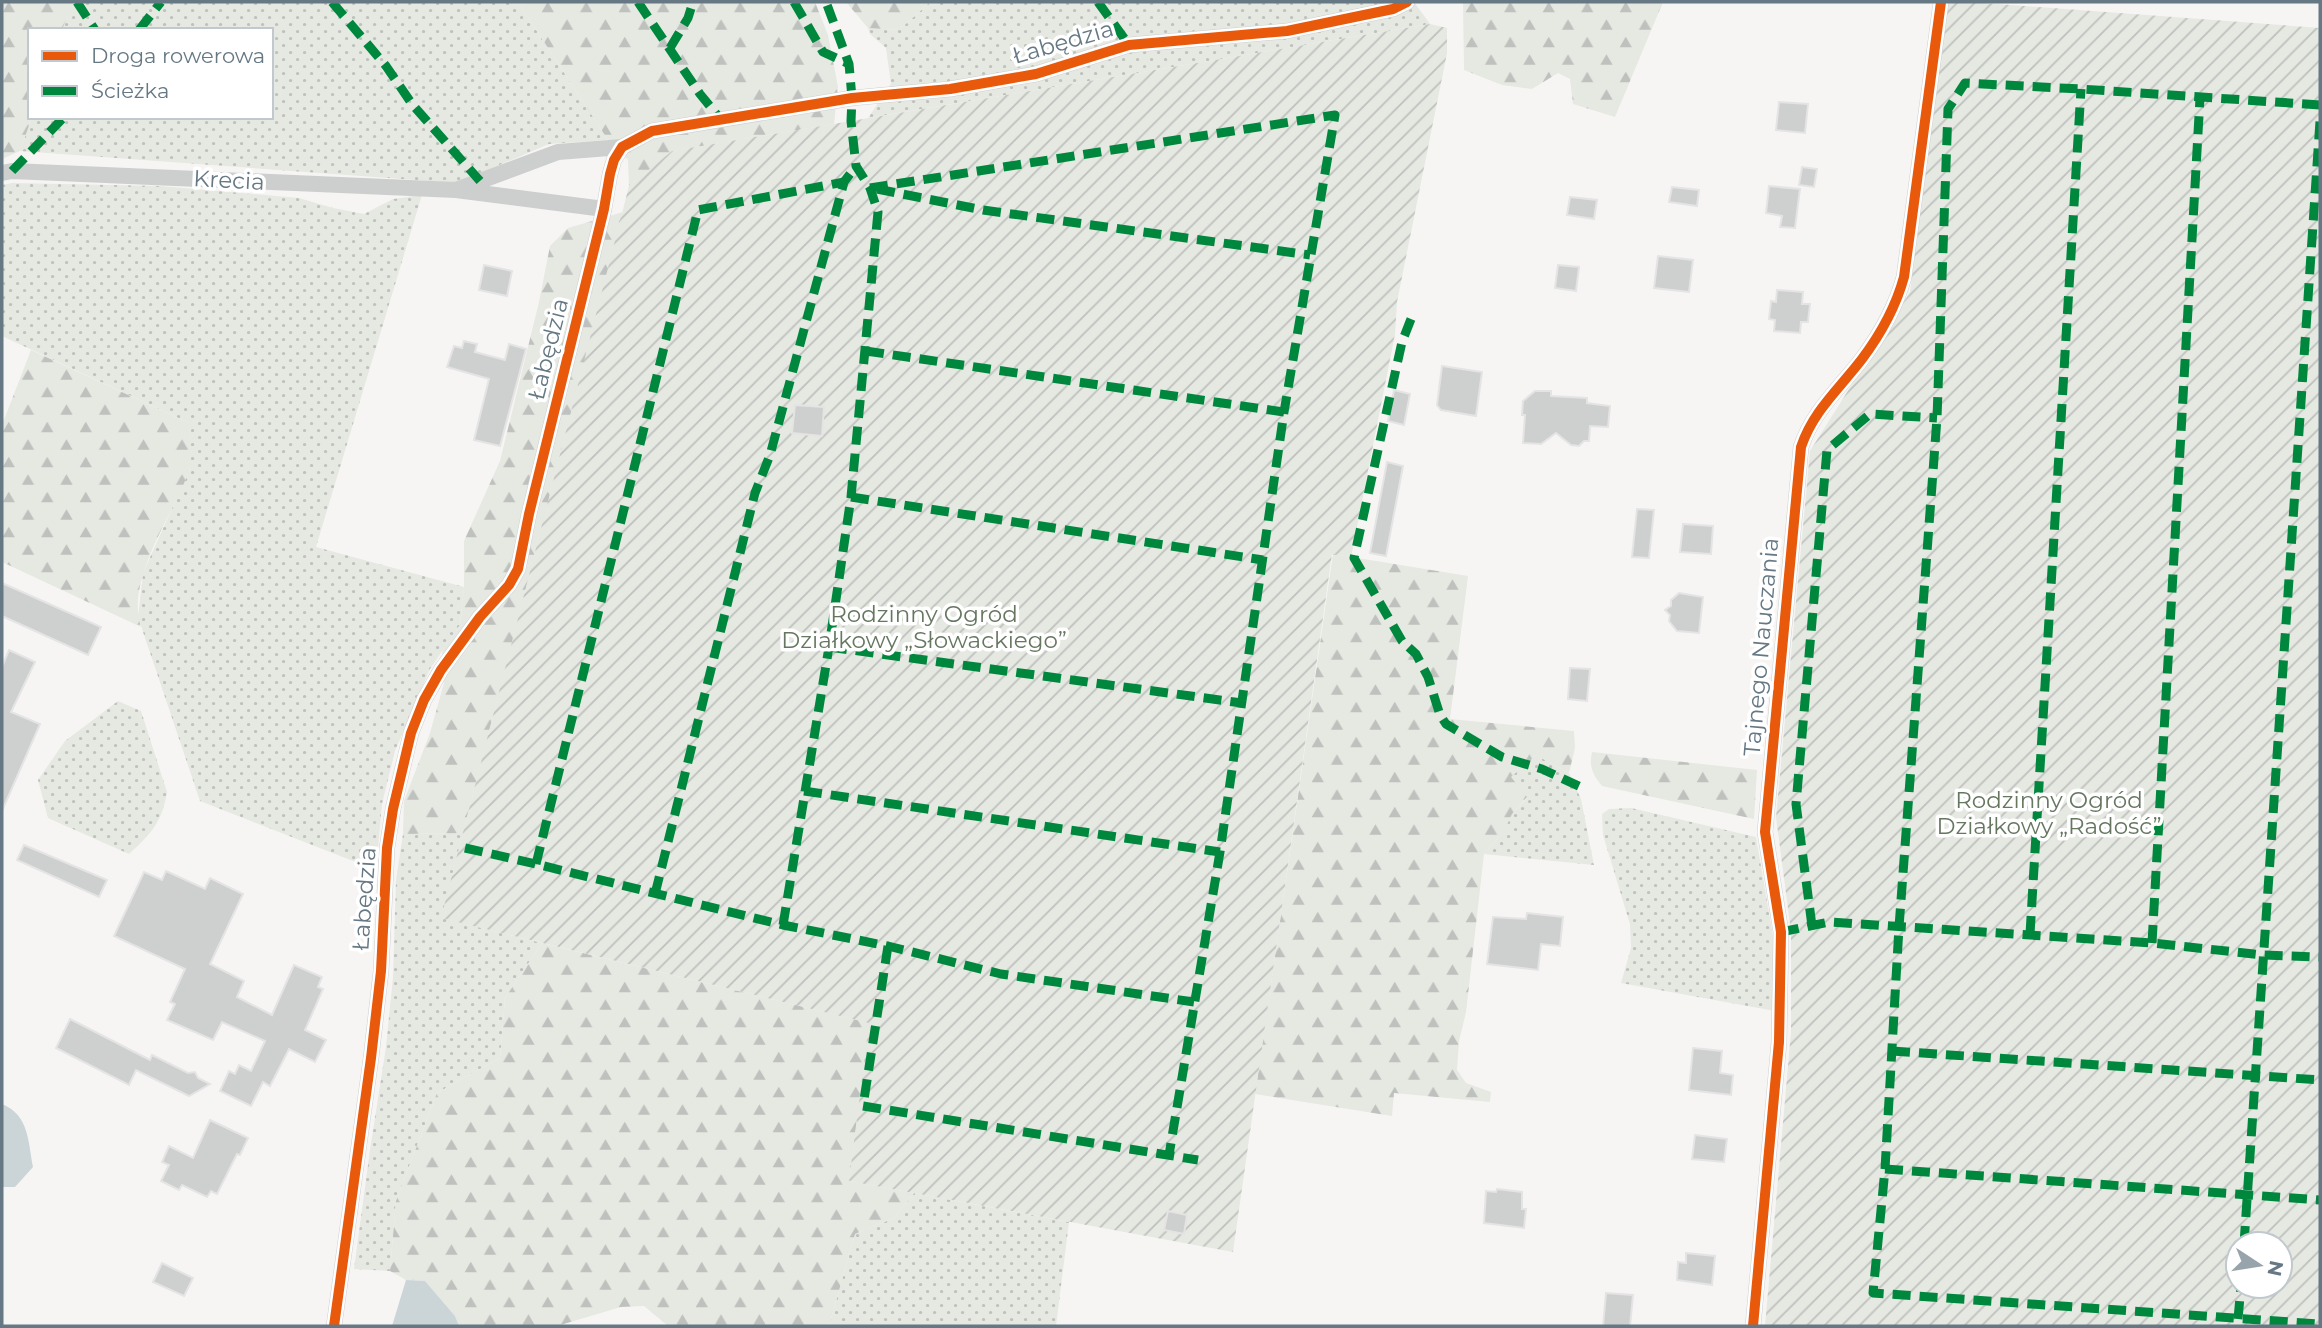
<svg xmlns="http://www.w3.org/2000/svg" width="2322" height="1328" font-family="Montserrat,sans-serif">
<defs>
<pattern id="grass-dots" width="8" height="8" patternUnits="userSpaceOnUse" patternTransform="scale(1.75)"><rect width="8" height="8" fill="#e6e8e2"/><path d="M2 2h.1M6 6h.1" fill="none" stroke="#bec1bd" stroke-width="1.8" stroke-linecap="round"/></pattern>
<pattern id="forest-firs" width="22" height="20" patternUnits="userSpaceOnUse" patternTransform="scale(1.75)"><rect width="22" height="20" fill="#e6e8e2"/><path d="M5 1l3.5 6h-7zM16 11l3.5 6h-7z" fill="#bec1bd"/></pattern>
<pattern id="garden-furrows" width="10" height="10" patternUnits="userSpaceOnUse" patternTransform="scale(1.75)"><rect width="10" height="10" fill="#e6e8e2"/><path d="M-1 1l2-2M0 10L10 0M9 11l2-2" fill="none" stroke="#bec1bd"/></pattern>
</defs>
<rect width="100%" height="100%" fill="#f6f5f4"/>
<g fill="url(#grass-dots)">
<path d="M80 2H518L608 140 549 144 457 183 20 151 32 117H271V30H62L70 8Z"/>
<path d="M930 2H1414L1430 24 868 118 891 84 886 48 870 34 868 28 899 30Z"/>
<path d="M12 183 160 186 299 198 333 208 364 214 393 199 422 195 316 547 464 587 460 625 430 669 395 751 382 804 376 870 200 801 138 617 143 573 190 468 189 423 2 336V185Z"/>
<path d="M118 701 141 711 167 792C162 822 151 834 129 854L48 818 38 780 65 741Z"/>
<path d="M1536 755 1569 773 1581 799 1594 865 1484 854 1503 832 1512 814 1527 798 1510 777Z"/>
<path d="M1631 808 1756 837 1773 936 1775 1011 1621 983 1631 948 1630 924 1603 835 1602 814 1609 809Z"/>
<path d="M463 833 442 918 542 943 505 998 500 1058 437 1093 396 1201 390 1271 354 1269 370 1150 386 1047 393 977 396 880 403 834Z"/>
<path d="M914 1193 1069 1222 1056 1326H829L855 1234 894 1218Z"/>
</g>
<g fill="url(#forest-firs)">
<path d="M2 2H80L70 9 62 30H30V117H32L20 151 2 159Z"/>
<path d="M518 2H815L828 35 838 87 834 124 673 151 629 186 628 160 608 140Z"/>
<path d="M846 2H930L899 30 868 28Z"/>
<path d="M1463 2H1663L1615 117 1573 104 1570 79 1558 73 1532 89 1502 85 1464 70Z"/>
<path d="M623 212 463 833 403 834 404 801 430 733 444 683 442 651 460 625 464 587V541L500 461 539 302 550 246 568 228Z"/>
<path d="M31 350 189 423C189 437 193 458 189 471 173 515 125 580 141 627L2 562V425Z"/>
<path d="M1333 554 1468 576 1450 719 1574 731 1575 748 1569 773 1536 755 1511 777 1527 797 1512 814 1503 832 1484 854 1466 1012 1459 1041 1457 1070 1466 1083 1491 1092 1490 1102 1394 1093 1392 1116 1255 1094Z"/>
<path d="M1592 752 1757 770 1754 819 1602 786C1592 774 1589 766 1592 752Z"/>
<path d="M542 943 870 1023 849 1181 914 1193 894 1218 855 1234 829 1326H668L644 1306 621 1307 557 1326H459L455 1316 425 1281 406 1280 390 1271 396 1201 437 1093 500 1058 505 998Z"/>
</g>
<g fill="url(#garden-furrows)" fill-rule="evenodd">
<path d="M1947 2H1970L2320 28V1326H1765L1791 1032V932L1776 817 1810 451 1910 292ZM2238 1244H2280V1286H2238Z"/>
<path d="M1430 24 1447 28V53L1397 302 1395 334 1351 557 1332 554 1233 1252 849 1181 869 1023 441 918 629 186 672 151Z"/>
</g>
<g fill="#cbd4d6">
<path d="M2 1104C29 1115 28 1141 33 1167L15 1187H2Z"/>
<path d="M406 1280 425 1281 455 1316 459 1326H392Z"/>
</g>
<g fill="#cecfcf" stroke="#e5e4e4" stroke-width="2">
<path d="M1779 102 1808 104 1805 133 1776 130Z"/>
<path d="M1802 167 1817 169 1814 187 1799 185Z"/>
<path d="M1769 186 1800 189 1795 228 1780 227 1782 216 1766 213Z"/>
<path d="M1672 187 1699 190 1697 206 1669 202Z"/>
<path d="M1570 197 1597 200 1594 219 1567 215Z"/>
<path d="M1658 256 1693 260 1689 292 1654 288Z"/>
<path d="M484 265 512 271 507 296 479 290Z"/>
<path d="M1558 265 1579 267 1576 291 1555 288Z"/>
<path d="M1777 290 1803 292 1802 304H1810L1808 322H1801L1800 333 1774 331 1775 320 1769 319 1771 301 1776 302Z"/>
<path d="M464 341 477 344 475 352 505 360 509 344 526 349 500 446 474 440 489 379 447 367 454 346 462 348Z"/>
<path d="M1442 366 1482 372 1476 416 1441 410 1437 405Z"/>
<path d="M1394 390 1410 394 1404 425 1388 421Z"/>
<path d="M1535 391H1551V396L1587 398V403L1610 406 1608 427 1590 426 1589 441H1584L1579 446 1571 445 1556 433 1541 444 1523 443 1525 415H1522L1523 401Z"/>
<path d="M795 405 824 407 822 436 792 433Z"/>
<path d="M1387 462 1403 466 1386 556 1370 553Z"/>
<path d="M1637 509 1654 510 1649 558 1632 557Z"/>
<path d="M1683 524 1713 526 1711 554 1680 552Z"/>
<path d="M2 583 101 627 88 655 2 616Z"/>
<path d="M1679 593 1703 597 1699 633 1677 631 1669 621 1670 615 1665 610 1671 606V600Z"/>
<path d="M9 650 35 662 11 712 40 724 2 811V667Z"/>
<path d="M1570 668 1590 669 1587 701 1568 699Z"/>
<path d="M24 845 107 880 99 897 17 860Z"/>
<path d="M166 871 205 889 210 878 243 894 210 964 244 981 237 997 272 1015 294 965 322 977 318 987 323 989 305 1030 326 1040 315 1062 289 1049 270 1086 263 1082 251 1106 220 1091 229 1071 235 1074 239 1065 251 1071 265 1041 222 1022 213 1040 167 1020 175 1004 170 1002 185 969 114 936 144 872 162 880Z"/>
<path d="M1527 913 1563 917 1560 946 1541 944 1538 970 1487 964 1493 917 1526 919Z"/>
<path d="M70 1019 150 1060 152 1055 188 1073 195 1072 198 1078 210 1084 189 1096 136 1070 129 1085 56 1048Z"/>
<path d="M1693 1048 1722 1051 1720 1073 1733 1075 1731 1095 1689 1090Z"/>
<path d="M210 1120 248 1138 240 1155 237 1154 217 1194 211 1191 207 1197 182 1185 179 1190 161 1181 169 1165 162 1162 169 1146 193 1158Z"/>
<path d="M1695 1135 1727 1139 1724 1162 1692 1159Z"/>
<path d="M1497 1189 1522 1192V1209H1526L1524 1228 1484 1223 1486 1191 1496 1192Z"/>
<path d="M1168 1211 1187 1215 1184 1234 1164 1230Z"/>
<path d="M1686 1253 1715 1256 1712 1285 1677 1280 1678 1262 1686 1263Z"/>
<path d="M162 1263 193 1278 184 1296 153 1282Z"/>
<path d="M1606 1293 1633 1295 1630 1326H1603Z"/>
</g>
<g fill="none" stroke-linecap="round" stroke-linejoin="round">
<g stroke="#cdcfcf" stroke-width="16">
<path d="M2 173 12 171 456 190"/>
<path d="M604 209 456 190 558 152 622 147"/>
<path d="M334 1326 371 1058 381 971 387 848 393 809 411 733 424 700 441 670 480 617 509 585 518 569 529 514 604 209 610 174 614 160 622 147 652 131 852 98 950 89 1036 74 1129 45 1287 31 1393 9 1407 2"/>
<path d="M1753 1326 1779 1042 1781 932 1765 832 1801 447C1813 411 1839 389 1862 359 1880 335 1896 306 1904 277L1941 2"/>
</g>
<g stroke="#00873e" stroke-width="9" stroke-dasharray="18 9" stroke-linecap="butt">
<path d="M77 2 95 30"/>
<path d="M332 2 386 66 412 104 480 181"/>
<path d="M638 2 700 94 722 121"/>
<path d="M794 2 823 52 849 64"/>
<path d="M1098 2 1129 45"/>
<path d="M139 30 161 2"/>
<path d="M670 48 688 18 693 2"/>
<path d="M2320 105 2081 89 1965 83 1948 109 1937 418 1899 927 1885 1169 1873 1293 2320 1324"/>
<path d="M12 171 64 117"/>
<path d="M870 188 1335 115 1284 412 1220 852 1169 1155"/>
<path d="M877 189 983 210 1310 255"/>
<path d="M1411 319 1402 342 1354 558 1402 641 1416 654 1428 677 1440 715 1446 724 1502 757 1542 769 1585 789"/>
<path d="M866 351 1284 412"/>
<path d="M851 497 1263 560"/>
<path d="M829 647 1242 703"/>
<path d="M804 791 1220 852"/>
<path d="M465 848 536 864 783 925 888 946 1001 974 1194 1002"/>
<path d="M536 864 698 210 844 182"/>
<path d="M655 894 755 493 770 455 844 182 856 166"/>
<path d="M783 925 829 647 851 497 878 212 870 188 856 166 851 121 852 98 849 64 826 2"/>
<path d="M1812 926 1796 804 1827 450 1870 414 1937 418"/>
<path d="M1781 932 1829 922 2152 943 2263 955 2320 957"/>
<path d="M2030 934 2081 89"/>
<path d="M2152 943 2200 98"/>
<path d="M888 946 863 1106 1198 1160"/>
<path d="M1892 1051 2320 1080"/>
<path d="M1885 1169 2320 1200"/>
<path d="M2244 1244 2320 121"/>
<path d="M2238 1319 2241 1286"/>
</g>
<defs>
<g id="cycleway">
<path d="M334 1326 371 1058 381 971 387 848 393 809 411 733 424 700 441 670 480 617 509 585 518 569 529 514 604 209 610 174 614 160 622 147 652 131 852 98 950 89 1036 74 1129 45 1287 31 1393 9 1407 2"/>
<path d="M1753 1326 1779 1042 1781 932 1765 832 1801 447C1813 411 1839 389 1862 359 1880 335 1896 306 1904 277L1941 2"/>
</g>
</defs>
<use href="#cycleway" stroke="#fff" stroke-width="15"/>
<use href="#cycleway" stroke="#e8590c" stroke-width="10"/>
</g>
<g text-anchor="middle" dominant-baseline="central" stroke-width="7" stroke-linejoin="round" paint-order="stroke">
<g font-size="23" fill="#657884" stroke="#fff">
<text transform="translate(1063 42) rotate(-16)">Łabędzia</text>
<text transform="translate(229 180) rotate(3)">Krecia</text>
<text transform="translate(548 349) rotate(-76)">Łabędzia</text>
<text transform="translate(1761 647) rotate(-85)">Tajnego Nauczania</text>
<text transform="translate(364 899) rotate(-86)">Łabędzia</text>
</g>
<g font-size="23" fill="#667760" stroke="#fff">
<text x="924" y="614">Rodzinny Ogród<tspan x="924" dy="26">Działkowy „Słowackiego”</tspan></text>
<text x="2049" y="800">Rodzinny Ogród<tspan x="2049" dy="26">Działkowy „Radość”</tspan></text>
</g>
</g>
<rect width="2322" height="1328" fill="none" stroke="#657884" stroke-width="7"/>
<rect x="28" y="28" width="245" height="91" fill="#ffffff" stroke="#c1c9ce" stroke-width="2"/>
<rect x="42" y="51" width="35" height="10" fill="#e8590c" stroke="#c1c9ce" stroke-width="2"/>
<text x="91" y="63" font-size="21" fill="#657884">Droga rowerowa</text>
<rect x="42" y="86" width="35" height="10" fill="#00873e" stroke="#c1c9ce" stroke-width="2"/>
<text x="91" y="98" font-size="21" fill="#657884">Ścieżka</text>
<g transform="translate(2259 1265) rotate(102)"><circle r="33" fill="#ffffff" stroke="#c1c9ce" stroke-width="2"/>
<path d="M0-5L12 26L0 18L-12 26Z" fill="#98a4ab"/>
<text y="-10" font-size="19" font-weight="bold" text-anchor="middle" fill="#657884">N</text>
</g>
</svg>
